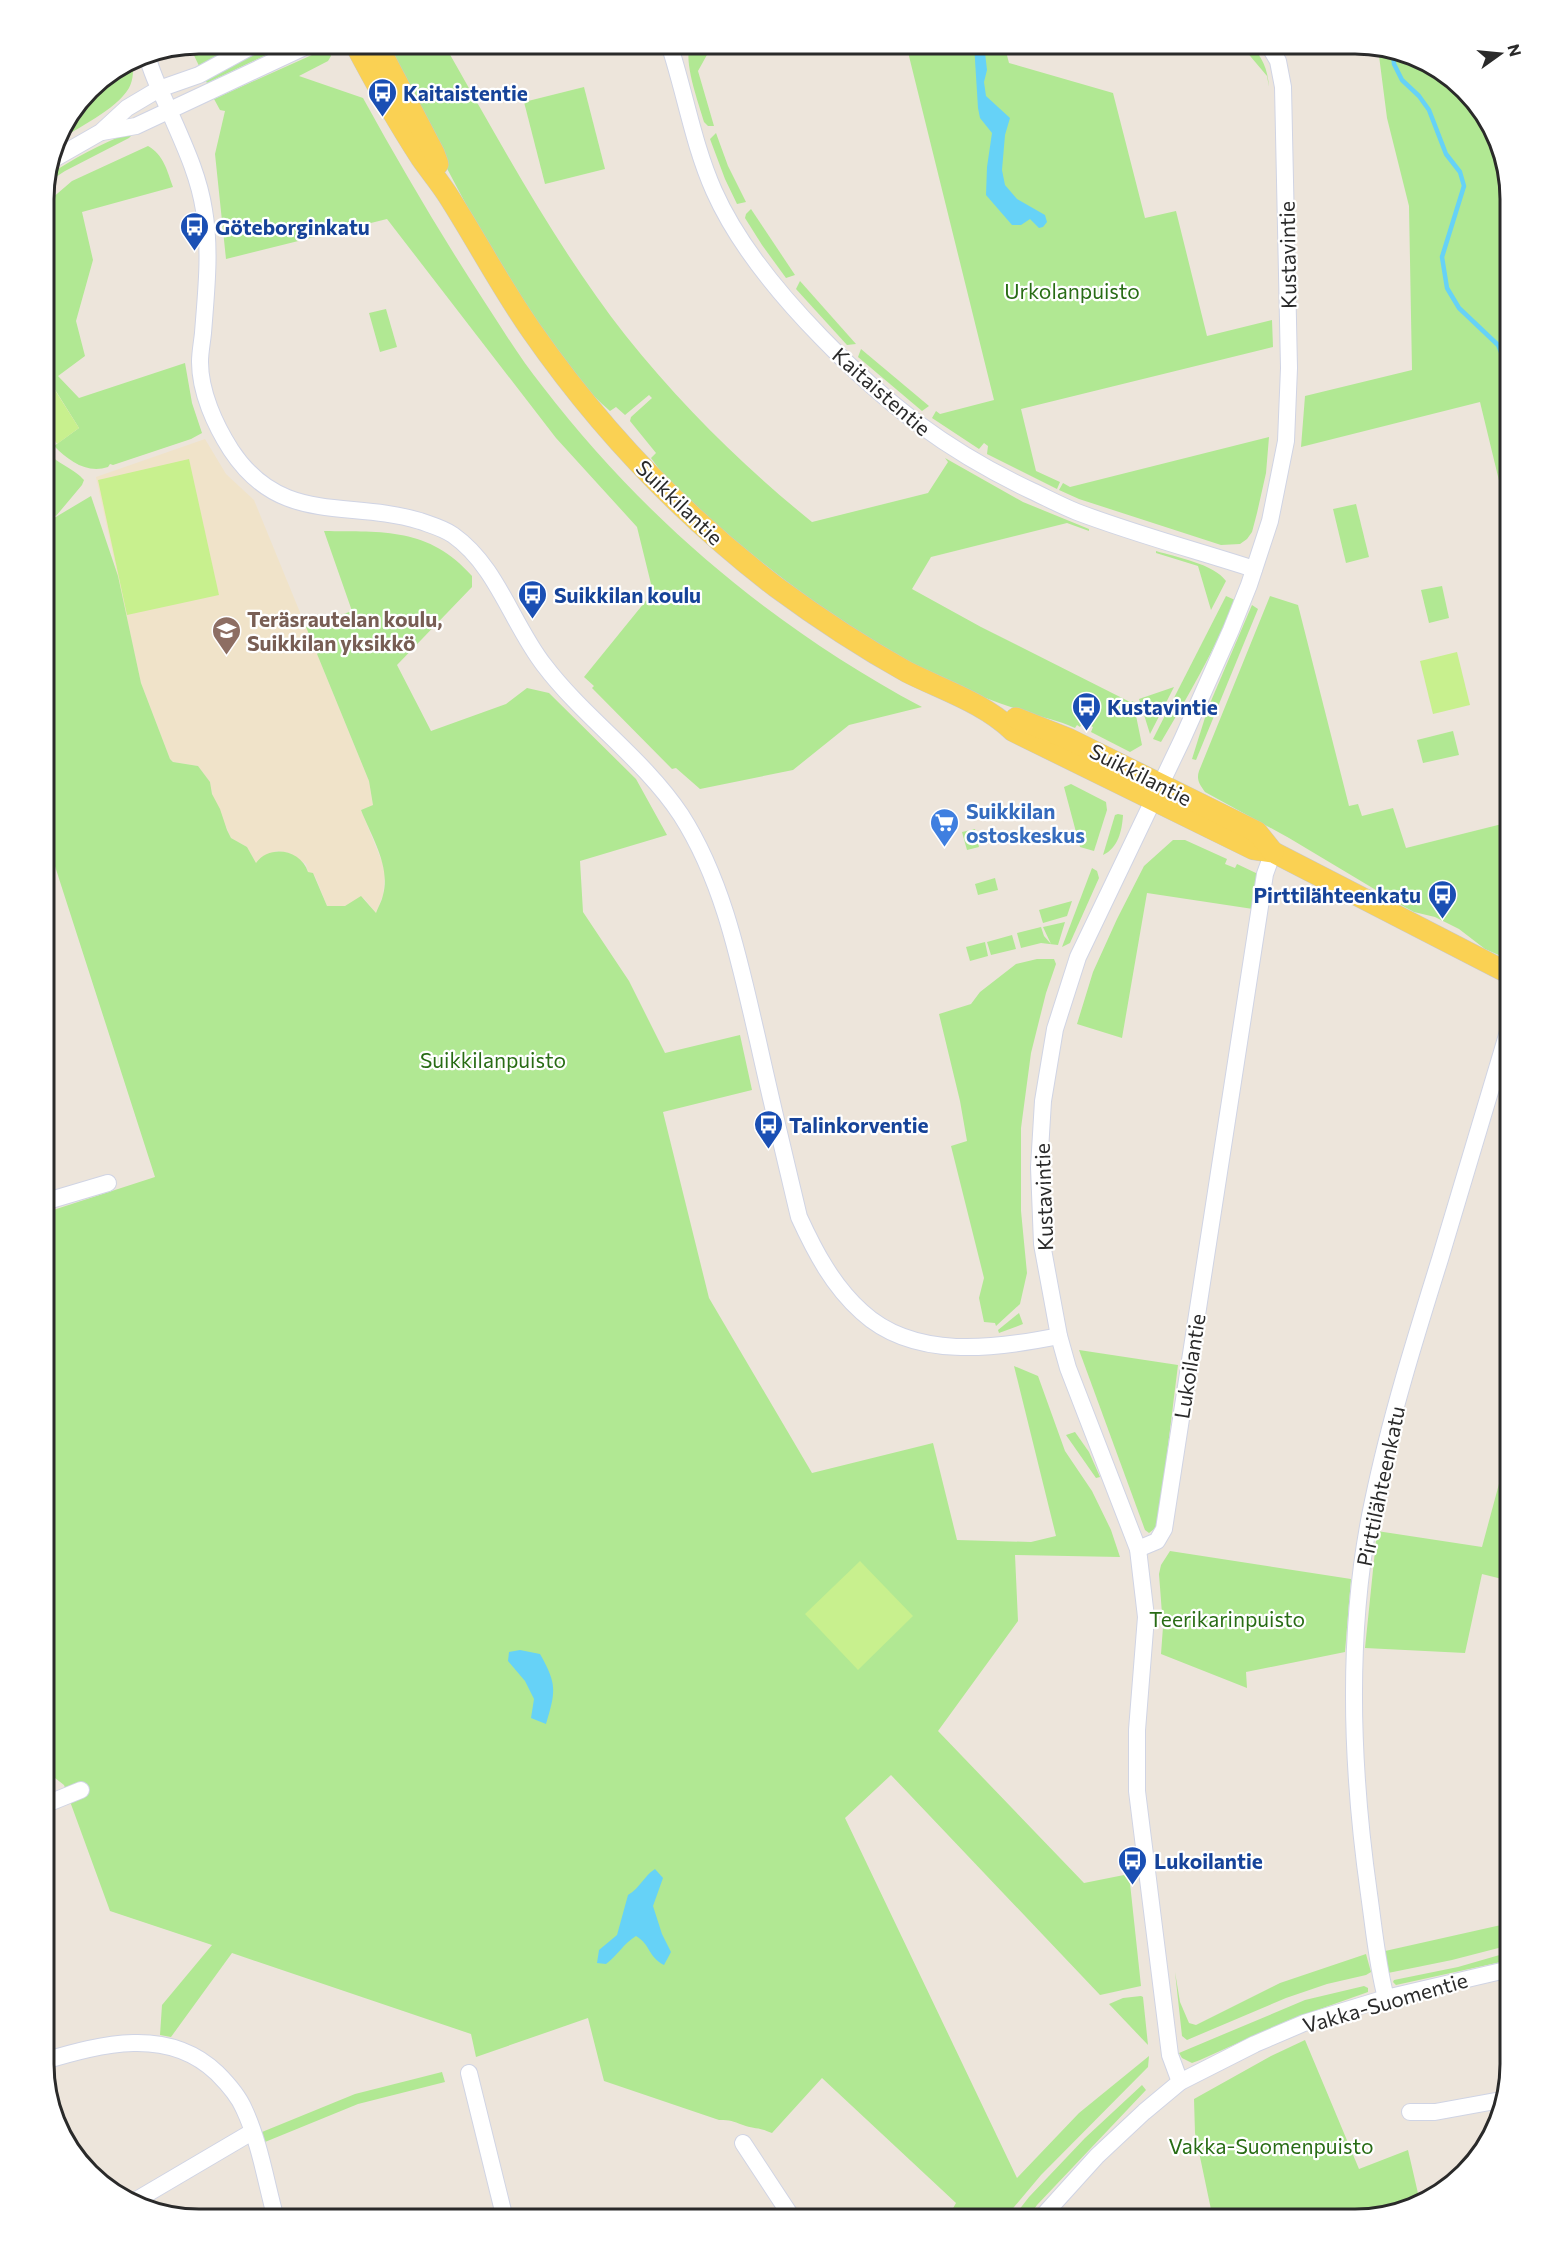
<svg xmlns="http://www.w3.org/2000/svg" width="1554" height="2263" font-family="Commissioner,sans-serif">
<rect width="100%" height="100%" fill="#ede5db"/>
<path fill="#f0e3c9" d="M205 439 226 474 254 500 369 781 373 805 361 810 382 862 385 875 383 895 376 913 364 898 345 906H327L315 876 308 872 306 864 289 853 276 851 256 863 247 847 231 838 212 794 210 782 198 766 173 762 170 759 141 683 96 477Z"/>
<g fill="#b1e893">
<path d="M199 44H243L200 68 191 49 183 47Z"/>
<path d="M275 44H289L207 83 204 77Z"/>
<path d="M414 44H444C500 142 556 247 626 336 681 405 743 466 812 522L928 493 948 462 945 458 1023 502 1089 529V531L1067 523 931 557 912 589 981 627 1130 702 1133 701 1142 745 1130 752 1091 732 1093 727 1083 722 1080 727 1077 725 1075 728C1058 720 1040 717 1023 711 997 703 971 693 947 681 871 646 803 596 738 543 707 518 674 491 651 458L656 453 630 421 631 417 652 398 649 395 625 415 616 407 610 411C586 391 569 367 551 342 485 252 439 150 387 53Z"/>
<path d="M691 44H713L698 71 714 126H708L704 122C699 104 682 59 691 44Z"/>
<path d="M906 44H1004L1009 63 1113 93 1145 218 1176 211 1207 336 1272 320 1273 347 1021 409 1036 471 1060 482 1057 489 987 454 988 446 984 443 979 449 932 418 936 411 940 414 994 400Z"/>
<path d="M1240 44H1249C1262 55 1268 70 1269 87L1267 76Z"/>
<path d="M1378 48 1433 64 1490 121 1510 199V526L1480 402 1301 447 1305 396 1412 370 1409 206 1387 118Z"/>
<path d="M323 50H329L331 56 328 61 299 76 363 98C401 167 441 235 484 301 503 330 521 360 543 387 645 520 774 628 922 707L849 725 793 770 700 789 676 768 672 769 592 688 594 686 584 677 653 592 637 527 556 438 387 219 226 259 215 154 225 111 220 110 214 99Z"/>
<path d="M133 60C133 69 134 79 129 88 116 110 77 128 56 142L59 130 89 89Z"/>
<path d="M584 87 605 169 545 184 524 102Z"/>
<path d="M129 133 131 136 129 138 65 171 45 184 47 176C73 159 100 144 129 133Z"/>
<path d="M716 133 728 166 746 202 737 204 725 179 710 139Z"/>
<path d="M148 146C164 155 167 171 173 187L82 212 93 260 76 321 85 356 58 376 79 398 185 363 192 403 202 433 191 439 113 465 110 464 108 467C87 474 69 461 54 446L79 428 54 388 44 395V205L72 181Z"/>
<path d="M751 209 795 275 786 278 762 245 745 218 746 214Z"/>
<path d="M800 281 856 344 847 345 796 289Z"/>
<path d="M386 309 397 347 380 352 369 313Z"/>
<path d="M861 349 929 406 922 411 858 357Z"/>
<path d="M1269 437 1266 473 1257 513 1252 532 1247 539 1240 544 1221 545 1079 499 1059 490 1063 483 1070 487Z"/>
<path d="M44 450C55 462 76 470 84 480L82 485 56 516 44 508 46 493 44 484Z"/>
<path d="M91 496 118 576 141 683 170 759 173 762 198 766 210 782 212 794 220 809 227 830 231 838 247 847 256 863C270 844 301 850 308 872L313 873 327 906H345L361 896 376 913C378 907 382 901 383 895 391 866 371 836 361 810L373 805 369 781 306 627 352 611 324 531C383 532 429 527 472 576V587L397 665 431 731 506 704 527 688 549 693 636 779 667 835 580 861 583 912 629 981 665 1053 740 1035 752 1090 663 1112 709 1298 812 1473 933 1443 957 1540 1031 1542 1056 1536 1014 1366 1038 1376 1065 1451 1092 1491 1111 1530 1120 1557 1015 1555 1018 1621 938 1731 1084 1883 1129 1874 1141 1986 1100 1995 891 1775 845 1818 1017 2178 1079 2113 1149 2056 1148 2067 1041 2175 1004 2219H947L956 2203 822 2078 772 2133C759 2127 753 2129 743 2125 732 2121 731 2120 719 2120L604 2081 588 2018 476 2057 471 2034 232 1953 171 2037 160 2035 162 2005 212 1945 110 1911 64 1785 55 1778 44 1780V1213L155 1177 44 832V524Z"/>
<path d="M1356 504 1369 557 1346 563 1333 509Z"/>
<path d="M1156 551C1176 557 1214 564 1226 581L1211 610 1198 566 1156 553Z"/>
<path d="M1442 586 1449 618 1429 623 1421 590Z"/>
<path d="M1226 596 1235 600C1215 650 1188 696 1161 742L1153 739Z"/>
<path d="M1270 596 1298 605 1349 806 1358 804 1362 816 1393 808 1406 848 1510 822V945L1501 933 1510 951V960L1485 949 1459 929 1435 917 1414 912 1401 905 1289 838 1205 792C1200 785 1196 780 1199 771Z"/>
<path d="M1252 605 1258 609 1196 760 1192 759 1208 708Z"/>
<path d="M1174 687 1150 734 1139 699Z"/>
<path d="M1453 731 1459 755 1423 763 1417 740Z"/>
<path d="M1071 784 1106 802 1107 810 1094 851 1080 847 1064 787Z"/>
<path d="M1118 814 1123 815C1122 831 1118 848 1103 855L1115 815Z"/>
<path d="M975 829 979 847 967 850 962 832Z"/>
<path d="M1173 840H1185L1227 859 1225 864 1235 868 1237 864 1258 874 1253 909 1147 893 1122 1038 1077 1024 1093 972 1117 919 1144 866Z"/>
<path d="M1092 868 1097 871 1099 878 1070 943 1062 947Z"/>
<path d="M995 878 998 890 978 895 975 884Z"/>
<path d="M1072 901 1067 916 1043 923 1039 910Z"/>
<path d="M1065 922 1058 945 1041 943 1021 948 1017 933 1041 927 1044 936 1051 944 1043 927Z"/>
<path d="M1012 935 1016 949 991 955 987 942Z"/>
<path d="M985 942 988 956 970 961 966 947Z"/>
<path d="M1037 959H1054L1056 964 1046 993 1031 1053 1021 1128V1211L1027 1273 1020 1304 996 1326 995 1323 984 1322 979 1298 984 1278 951 1146 967 1141 960 1101 939 1014 971 1004 980 992 1016 964Z"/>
<path d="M1019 1313 1023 1324 999 1333 998 1330Z"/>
<path d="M1079 1350 1178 1365 1158 1526 1149 1533 1145 1530Z"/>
<path d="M1075 1432 1089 1452 1100 1477 1096 1478 1066 1435Z"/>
<path d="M1510 1443V1581L1482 1574 1465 1653 1365 1648 1377 1531 1482 1547Z"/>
<path d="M1170 1551 1351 1579 1345 1652 1246 1672 1247 1688 1161 1654 1163 1627 1159 1574 1161 1565Z"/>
<path d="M1510 1923V1945L1452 1960 1388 1973 1385 1951Z"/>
<path d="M1510 1952V1960L1396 1985 1393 1982 1394 1980 1458 1967Z"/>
<path d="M1366 1954 1371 1972 1366 1975 1327 1984 1286 1998 1187 2040 1182 2036 1175 1972 1180 2002 1189 2023 1196 2025 1280 1983Z"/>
<path d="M1364 1986 1368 1988V1992L1289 2020 1200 2060 1192 2063 1182 2058 1179 2053 1305 2000Z"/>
<path d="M1141 1996 1143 1997 1148 2045 1109 2004 1123 1998Z"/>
<path d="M1305 2040 1359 2169 1408 2150 1420 2202 1355 2219H1213L1195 2133 1194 2099 1271 2056Z"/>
<path d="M442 2072 445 2082 358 2104 265 2142 262 2132 355 2094Z"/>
<path d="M1142 2085 1146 2090 1037 2205 1027 2219H1012L1029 2197 1085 2138Z"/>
</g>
<g fill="#c8f08e">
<path d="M53 387 79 428 57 444 44 424V395Z"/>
<path d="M189 459 219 595 127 615 98 480Z"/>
<path d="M1457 652 1470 705 1433 714 1420 661Z"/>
<path d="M860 1561 913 1616 858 1670 805 1614Z"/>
</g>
<g fill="#66d2f7">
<path d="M974 44H984L987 70 984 82 986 96 1010 118 1005 135 1002 170 1005 185 1017 199 1045 215 1047 222 1043 227 1039 228 1030 219 1021 225H1012L986 195 987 167 992 133 980 118 978 108Z"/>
<path d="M520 1650 540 1654C557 1684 556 1691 546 1724L531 1718 534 1699 525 1681 508 1661 509 1652Z"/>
<path d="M655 1869 663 1878 653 1906 662 1934 671 1952 664 1965C648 1957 651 1945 636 1936 624 1943 617 1956 606 1964L597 1963 599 1950 617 1935 628 1895C641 1887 643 1877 655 1869Z"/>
</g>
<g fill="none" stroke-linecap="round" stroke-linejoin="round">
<path stroke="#66d2f7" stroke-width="4.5" d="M1393 52 1394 64 1402 80 1419 96 1429 110 1446 154 1460 172 1464 186 1442 257 1447 288 1459 308 1498 345 1507 367"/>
<defs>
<g id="minor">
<path d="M669 44C685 92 693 144 714 191 738 245 780 295 821 337 886 404 947 451 1032 491 1047 498 1062 506 1077 512 1135 534 1195 550 1254 569"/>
<path d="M147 54C150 70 158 86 165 101 180 137 198 171 204 210 211 250 206 293 203 333 202 343 200 352 200 362 200 392 215 425 231 450 281 526 347 499 420 521 431 525 443 528 453 535 497 566 512 624 544 665 585 719 643 758 681 815 724 882 740 964 758 1041 771 1100 785 1158 799 1217 815 1252 833 1286 862 1312 914 1360 995 1349 1059 1336"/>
<path d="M102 132 136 126 311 44"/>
<path d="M52 160 101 132 127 108 159 89 199 75 256 44"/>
<path d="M44 1202 108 1183"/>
<path d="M1138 1549 1157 1541 1164 1529 1265 874 1273 852"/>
<path d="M44 1805 81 1790"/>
<path d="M1386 1998C1377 1964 1374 1929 1369 1894 1351 1767 1346 1627 1373 1501 1390 1419 1415 1339 1440 1259 1464 1181 1487 1103 1510 1025"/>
<path d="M44 2061C101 2044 168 2026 217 2073 228 2084 238 2095 244 2109 260 2143 266 2183 276 2219"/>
<path d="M469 2073 505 2219"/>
<path d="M1180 2082 1170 2055 1137 1791V1730L1146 1617 1138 1549 1068 1368 1059 1336 1042 1244 1039 1167 1043 1101 1055 1029 1078 957 1182 740 1231 630 1249 585 1270 521 1286 441 1289 368 1283 87 1278 61 1268 44"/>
<path d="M1410 2112H1435L1501 2100"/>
<path d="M743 2143 793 2219"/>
<path d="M133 2202 252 2132"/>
<path d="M1040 2219 1097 2156 1144 2112 1180 2082 1255 2044 1304 2023 1386 1998 1510 1969"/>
</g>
<g id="major">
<path d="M355 44C375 82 397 121 421 158 430 171 441 184 449 197 477 241 501 287 531 330 599 428 682 515 776 587 818 618 862 647 907 672 943 690 984 703 1013 731L1253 849 1273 852 1510 974"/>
<path d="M377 44 434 153 438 164"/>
<path d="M1016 718 1069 739 1257 832 1273 852"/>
</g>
</defs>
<use href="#minor" stroke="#d0d4e4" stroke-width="18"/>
<use href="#major" stroke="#c8c8c8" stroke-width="22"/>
<use href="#minor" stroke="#fff" stroke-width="16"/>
<use href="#major" stroke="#fad153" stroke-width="21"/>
</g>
<defs>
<symbol id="bus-pin" viewBox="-11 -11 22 30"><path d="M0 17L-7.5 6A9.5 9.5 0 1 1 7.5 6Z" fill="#1a4fb4" stroke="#fff"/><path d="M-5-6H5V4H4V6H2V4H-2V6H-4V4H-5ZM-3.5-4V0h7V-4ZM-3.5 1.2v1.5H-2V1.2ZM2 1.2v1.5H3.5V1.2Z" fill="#fff"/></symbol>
<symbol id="school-pin" viewBox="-11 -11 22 30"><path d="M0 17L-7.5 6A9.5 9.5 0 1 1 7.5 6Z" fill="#8d6e63" stroke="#fff"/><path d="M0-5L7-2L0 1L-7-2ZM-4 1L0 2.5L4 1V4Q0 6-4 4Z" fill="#fff"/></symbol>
<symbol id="supermarket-pin" viewBox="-11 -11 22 30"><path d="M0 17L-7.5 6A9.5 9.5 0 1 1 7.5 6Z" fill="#3f7fe0" stroke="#fff"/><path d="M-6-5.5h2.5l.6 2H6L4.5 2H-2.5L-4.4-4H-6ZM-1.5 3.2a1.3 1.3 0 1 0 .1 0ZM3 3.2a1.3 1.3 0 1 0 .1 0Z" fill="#fff"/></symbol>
</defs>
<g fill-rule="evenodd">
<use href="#bus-pin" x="366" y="76" width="33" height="45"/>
<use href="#bus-pin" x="178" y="210" width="33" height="45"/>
<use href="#bus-pin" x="516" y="578" width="33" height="45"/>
<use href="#school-pin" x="210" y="614" width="33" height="45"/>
<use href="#bus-pin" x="1070" y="690" width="33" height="45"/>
<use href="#supermarket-pin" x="928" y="806" width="33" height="45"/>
<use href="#bus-pin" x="1426" y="878" width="33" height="45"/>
<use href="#bus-pin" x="752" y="1108" width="33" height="45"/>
<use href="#bus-pin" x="1116" y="1844" width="33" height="45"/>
</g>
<g text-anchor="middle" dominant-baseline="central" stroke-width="4.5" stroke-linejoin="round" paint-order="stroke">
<g font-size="21" font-weight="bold" fill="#164399" stroke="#fff" text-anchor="start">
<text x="403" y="92">Kaitaistentie</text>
<text x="215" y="226">Göteborginkatu</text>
<text x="554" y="594">Suikkilan koulu</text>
<text x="1107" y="706">Kustavintie</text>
<text x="1421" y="894" text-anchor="end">Pirttilähteenkatu</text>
<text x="789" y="1124">Talinkorventie</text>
<text x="1154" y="1860">Lukoilantie</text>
</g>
<g font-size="21" fill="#2a2a2a" stroke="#fff">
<text transform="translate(1287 255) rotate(-91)">Kustavintie</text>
<text transform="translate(882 391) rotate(41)">Kaitaistentie</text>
<text transform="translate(680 502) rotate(44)">Suikkilantie</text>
<text transform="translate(1141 774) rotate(27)">Suikkilantie</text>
<text transform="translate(1043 1197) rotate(-92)">Kustavintie</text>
<text transform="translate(1189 1366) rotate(-81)">Lukoilantie</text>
<text transform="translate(1380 1486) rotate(-78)">Pirttilähteenkatu</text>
<text transform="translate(1385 2002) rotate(-16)">Vakka-Suomentie</text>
</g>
<g font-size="21" fill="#286c15" stroke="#fff">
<text x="1072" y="290">Urkolanpuisto</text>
<text x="493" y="1059">Suikkilanpuisto</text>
<text x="1227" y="1618">Teerikarinpuisto</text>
<text x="1271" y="2145">Vakka-Suomenpuisto</text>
</g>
<g font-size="21" font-weight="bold" fill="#785e54" stroke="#fff" text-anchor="start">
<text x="247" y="618">Teräsrautelan koulu,<tspan x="247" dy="24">Suikkilan yksikkö</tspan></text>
</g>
<g font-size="21" font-weight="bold" fill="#366cbe" stroke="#fff" text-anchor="start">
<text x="966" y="810">Suikkilan<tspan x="966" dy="24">ostoskeskus</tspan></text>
</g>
</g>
<path d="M0 0H1554V2263H0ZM199 54H1355A145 145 0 0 1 1500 199V2064A145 145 0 0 1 1355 2209H199A145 145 0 0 1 54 2064V199A145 145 0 0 1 199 54Z" fill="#fff" fill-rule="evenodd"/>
<path fill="none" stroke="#2a2a2a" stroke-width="3" d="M199 54H1355A145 145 0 0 1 1500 199V2064A145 145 0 0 1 1355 2209H199A145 145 0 0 1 54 2064V199A145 145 0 0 1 199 54Z"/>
<g transform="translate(1500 54) rotate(75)" stroke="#ffffff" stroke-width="4.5" paint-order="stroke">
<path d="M0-4.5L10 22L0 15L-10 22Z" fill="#2a2a2a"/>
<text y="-9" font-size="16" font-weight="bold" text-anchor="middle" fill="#2a2a2a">N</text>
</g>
</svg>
